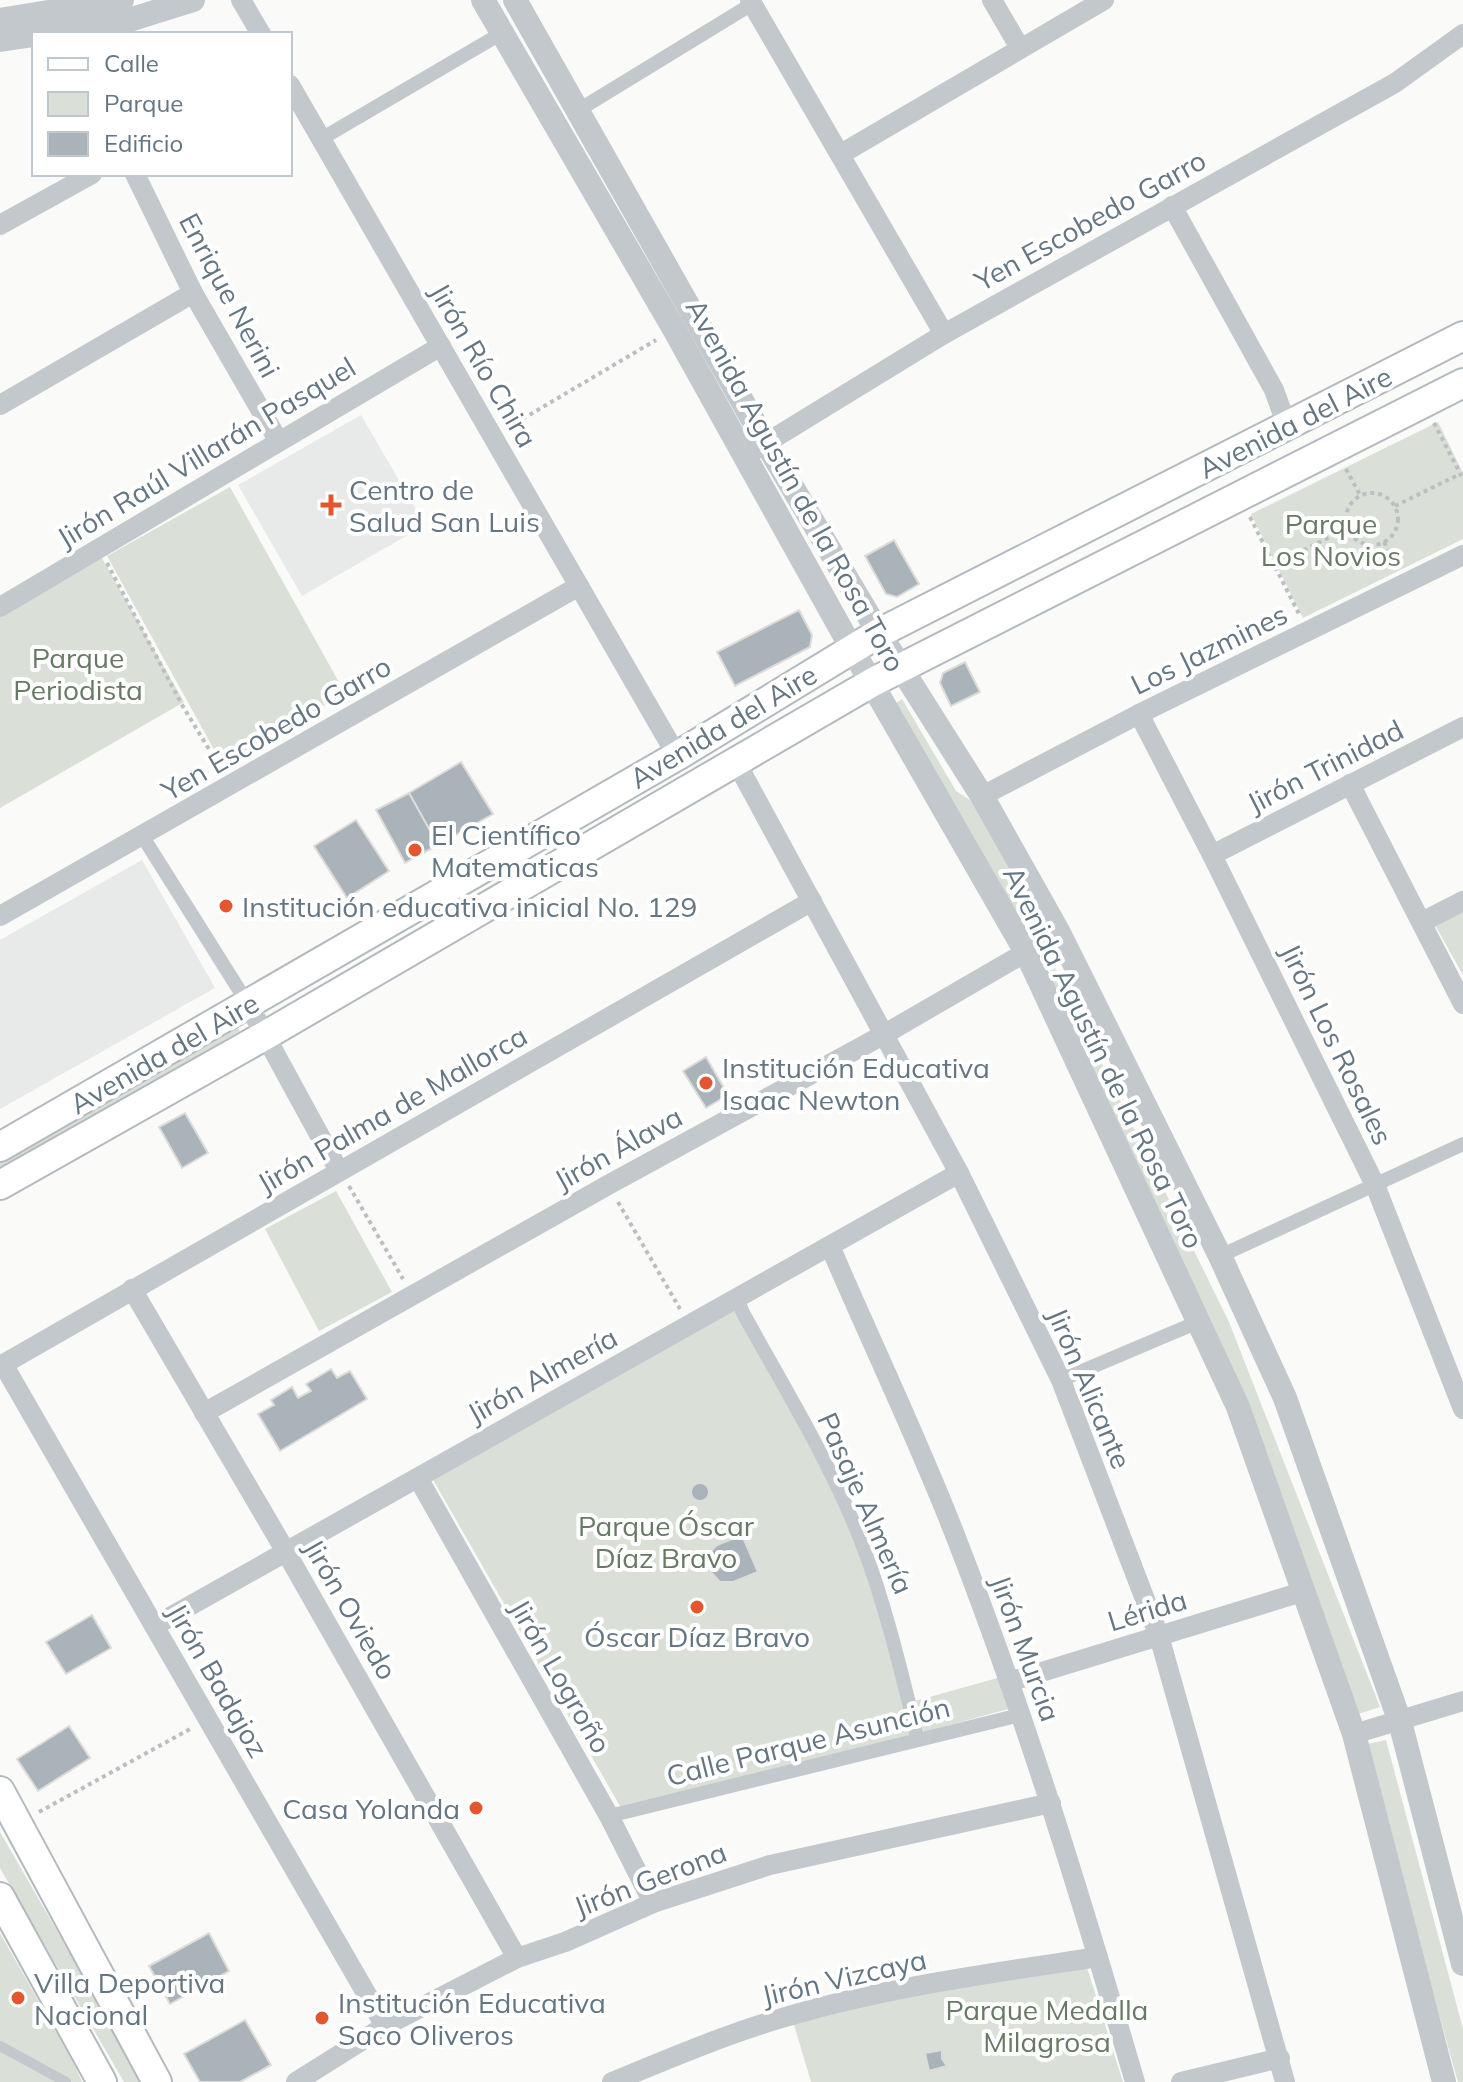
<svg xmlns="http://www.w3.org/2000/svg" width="1463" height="2082" font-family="Mulish,sans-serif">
<rect width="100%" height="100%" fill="#fafaf8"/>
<g fill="#e8e9e9">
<path d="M361 415 425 525 302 596 238 485Z"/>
<path d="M142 860 215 988 0 1109V940Z"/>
</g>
<g fill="#dadfd7">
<path d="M1438 422 1463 473V539L1303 618 1251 514Z"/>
<path d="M230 487 345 693 222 764 107 556Z"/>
<path d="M102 558 184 702 0 808V617Z"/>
<path d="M902 699 956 791 973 802 1031 909 1015 918 895 704Z"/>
<path d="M1463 912V975L1435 925Z"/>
<path d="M1055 968 1229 1322 1380 1707 1352 1716 1232 1380 1043 976Z"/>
<path d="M230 1016 240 1031 0 1172V1149Z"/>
<path d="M336 1191 392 1292 319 1331 265 1229Z"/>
<path d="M733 1300 845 1514 880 1614 912 1736 620 1806 428 1471Z"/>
<path d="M1001 1677 1012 1708 924 1732 915 1701Z"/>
<path d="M1386 1740 1463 2029V2082H1458L1363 1745Z"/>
<path d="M0 1832 144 2082H124L0 1868Z"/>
<path d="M0 1933 73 2062 82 2082H0Z"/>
<path d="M1085 1961 1123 2082H811L792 2018Z"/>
</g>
<g fill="#aab3b9" stroke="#dcdcda" stroke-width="2">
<path d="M894 540 919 584 897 597 886 594 865 556Z"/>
<path d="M799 610 812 635 810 647 735 686 717 652Z"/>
<path d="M965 662 980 692 951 706 940 683 943 673Z"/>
<path d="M461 762 493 814 438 845 409 793Z"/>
<path d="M409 793 438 845 405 863 376 810Z"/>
<path d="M356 820 389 871 347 898 314 846Z"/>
<path d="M706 1057 728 1095 706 1108 683 1071Z"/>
<path d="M185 1113 208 1153 182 1168 159 1127Z"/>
<path d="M331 1369 337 1378 350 1371 367 1399 280 1451 258 1414 274 1405 271 1400 292 1387 298 1398 311 1391 306 1384Z"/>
<circle cx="700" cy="1492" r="9"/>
<path d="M742 1535 758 1572 733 1582H720L707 1568 708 1554 717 1545Z"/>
<path d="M92 1615 111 1648 66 1674 46 1642Z"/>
<path d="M69 1726 90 1758 38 1791 17 1759Z"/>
<path d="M209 1933 229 1971 170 2004 149 1966Z"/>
<path d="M245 2020 271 2065 240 2082H200L184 2054Z"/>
<path d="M942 2050V2059L947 2066 929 2071 925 2053Z"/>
</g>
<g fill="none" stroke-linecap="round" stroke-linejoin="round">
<defs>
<g id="secondary">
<path d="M0 1147 677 756 879 633 1463 336"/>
<path d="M0 1185 266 1035 873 682 1463 383"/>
<path d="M0 1791 157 2082"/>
<path d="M0 1897 102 2082"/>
</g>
</defs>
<use href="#secondary" stroke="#b3babf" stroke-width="32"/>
<g stroke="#bbbfc2" stroke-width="4" stroke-dasharray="4 4" stroke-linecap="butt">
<path d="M1434 423 1463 479"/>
<path d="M509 427 656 340"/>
<path d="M1346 469 1360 495"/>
<circle cx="1372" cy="519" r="26"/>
<path d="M1395 506 1460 474"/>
<path d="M1250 517 1300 616"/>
<path d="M1384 542 1397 568"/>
<path d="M107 563 182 705 221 769"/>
<path d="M1275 565 1347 528"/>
<path d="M349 1186 403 1279"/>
<path d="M618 1202 680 1309"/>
<path d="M39 1812 192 1728"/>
</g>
<path stroke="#c3c8cc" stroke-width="10" d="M0 2046 66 2082"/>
<g stroke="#c3c8cc" stroke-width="14">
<path d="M577 111 752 4"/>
<path d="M321 139 502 33"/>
<path d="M143 837 248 1004"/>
<path d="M1220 1256 1463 1144"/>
<path d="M737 1298 743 1313C785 1389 832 1465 863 1546 887 1610 902 1675 918 1740"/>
<path d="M1061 1380 1198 1322"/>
<path d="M609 1816 1020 1715"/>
</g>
<g stroke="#c3c8cc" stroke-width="20">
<path d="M241 0 261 34"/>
<path d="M750 0 944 334"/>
<path d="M992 0 1020 48"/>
<path d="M290 85 677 756"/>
<path d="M841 154 1104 0"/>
<path d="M135 174 193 293 278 440"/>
<path d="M1172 206 1274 390 1287 426"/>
<path d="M0 225 92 174"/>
<path d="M0 405 193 293"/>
<path d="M753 451 944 334 1395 83 1463 34"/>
<path d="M0 607 441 346"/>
<path d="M1139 714 1212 855 1375 1185 1463 1409"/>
<path d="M735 760 959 1173 1061 1380 1159 1636 1285 2082"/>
<path d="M1350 784 1463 1004"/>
<path d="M982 796 1139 714 1463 555"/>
<path d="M1212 855 1463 727"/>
<path d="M0 916 579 586"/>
<path d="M1422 922 1463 901"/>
<path d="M248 1004 339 1171"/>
<path d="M830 1246C871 1342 917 1437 955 1535 1025 1714 1081 1898 1135 2082"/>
<path d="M132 1289 286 1552 517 1958"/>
<path d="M3 1364 385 2026"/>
<path d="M0 1366 812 901"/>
<path d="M204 1413 608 1185 883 1035 1059 933"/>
<path d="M418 1478 609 1816 653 1903"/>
<path d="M154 1626 959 1173"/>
<path d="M1009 1682 1302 1592"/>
<path d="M1354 1734 1463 1701"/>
<path d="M296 2082 385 2026 517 1958 565 1942 653 1903 770 1865 1051 1803"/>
<path d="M612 2082C668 2059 724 2035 782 2018 885 1987 993 1973 1098 1957"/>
<path d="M1181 2082 1280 2058"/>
</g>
<g stroke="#c3c8cc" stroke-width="24">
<path d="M483 0 674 329 852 649 1026 952 1238 1407 1354 1734 1444 2082"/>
<path d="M515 0 766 443 879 633 982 796 1059 933 1220 1256 1285 1398 1400 1722 1463 1964"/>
<path d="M0 20 122 0"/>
<path d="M43 34 129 20 193 0"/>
<path d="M0 40 34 35"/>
</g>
<use href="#secondary" stroke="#fff" stroke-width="28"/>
</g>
<g fill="#e4572e" stroke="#fff" stroke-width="3">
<path d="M327 493h8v8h8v8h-8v8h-8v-8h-8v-8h8z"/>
<circle cx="415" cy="850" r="8"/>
<circle cx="226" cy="906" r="8"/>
<circle cx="706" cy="1083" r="8"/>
<circle cx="697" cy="1607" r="8"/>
<circle cx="476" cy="1808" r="8"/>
<circle cx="18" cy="1998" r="8"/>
<circle cx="322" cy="2018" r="8"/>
</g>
<g text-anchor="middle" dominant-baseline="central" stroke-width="8" stroke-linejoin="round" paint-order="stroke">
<g font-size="28" fill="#657683" stroke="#fff">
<text transform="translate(1090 220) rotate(-29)">Yen Escobedo Garro</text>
<text transform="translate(230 295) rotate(62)">Enrique Nerini</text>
<text transform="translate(484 365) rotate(60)">Jirón Río Chira</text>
<text transform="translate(1295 422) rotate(-27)">Avenida del Aire</text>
<text transform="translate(206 452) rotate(-31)">Jirón Raúl Villarán Pasquel</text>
<text transform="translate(796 485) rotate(61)">Avenida Agustín de la Rosa Toro</text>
<text transform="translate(1209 649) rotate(-26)">Los Jazmines</text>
<text transform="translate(723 726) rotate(-31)">Avenida del Aire</text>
<text transform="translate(276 728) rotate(-30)">Yen Escobedo Garro</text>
<text transform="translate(1325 766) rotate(-27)">Jirón Trinidad</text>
<text transform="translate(1337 1044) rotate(64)">Jirón Los Rosales</text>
<text transform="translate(164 1053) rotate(-30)">Avenida del Aire</text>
<text transform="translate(1104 1057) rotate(64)">Avenida Agustín de la Rosa Toro</text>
<text transform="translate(392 1109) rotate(-30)">Jirón Palma de Mallorca</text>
<text transform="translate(618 1148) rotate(-29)">Jirón Álava</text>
<text transform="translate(542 1375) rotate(-29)">Jirón Almería</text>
<text transform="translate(1090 1388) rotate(67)">Jirón Alicante</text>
<text transform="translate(866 1503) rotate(66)">Pasaje Almería</text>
<text transform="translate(351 1609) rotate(60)">Jirón Oviedo</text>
<text transform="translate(1147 1610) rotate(-17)">Lérida</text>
<text transform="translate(1026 1648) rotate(70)">Jirón Murcia</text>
<text transform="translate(561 1676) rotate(60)">Jirón Logroño</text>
<text transform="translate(218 1680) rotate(60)">Jirón Badajoz</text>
<text transform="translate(808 1741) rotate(-14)">Calle Parque Asunción</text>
<text transform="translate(650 1879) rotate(-21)">Jirón Gerona</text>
<text transform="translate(844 1977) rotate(-13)">Jirón Vizcaya</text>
</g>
<g font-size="28" fill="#657683" stroke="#fff" text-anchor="start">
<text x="349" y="489">Centro de<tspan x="349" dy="32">Salud San Luis</tspan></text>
<text x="431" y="834">El Científico<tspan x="431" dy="32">Matematicas</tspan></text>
<text x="242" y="906">Institución educativa inicial No. 129</text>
<text x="722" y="1067">Institución Educativa<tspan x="722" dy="32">Isaac Newton</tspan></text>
<text x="697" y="1636" text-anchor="middle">Óscar Díaz Bravo</text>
<text x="460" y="1808" text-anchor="end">Casa Yolanda</text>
<text x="34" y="1982">Villa Deportiva<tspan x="34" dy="32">Nacional</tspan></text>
<text x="338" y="2002">Institución Educativa<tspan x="338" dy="32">Saco Oliveros</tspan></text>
</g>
<g font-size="28" fill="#687a64" stroke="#fff">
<text x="1331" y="523">Parque<tspan x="1331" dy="32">Los Novios</tspan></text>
<text x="78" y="657">Parque<tspan x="78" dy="32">Periodista</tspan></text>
<text x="666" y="1525">Parque Óscar<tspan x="666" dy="32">Díaz Bravo</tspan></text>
<text x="1047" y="2009">Parque Medalla<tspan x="1047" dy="32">Milagrosa</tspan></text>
</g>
</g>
<rect x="32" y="32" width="260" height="144" fill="#ffffff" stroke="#c1c8cd" stroke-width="2"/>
<rect x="48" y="58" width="40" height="12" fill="#ffffff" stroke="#c1c8cd" stroke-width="2"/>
<text x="104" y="72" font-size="24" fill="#657683">Calle</text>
<rect x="48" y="92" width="40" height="24" fill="#dadfd7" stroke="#c1c8cd" stroke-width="2"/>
<text x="104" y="112" font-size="24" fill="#657683">Parque</text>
<rect x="48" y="132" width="40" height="24" fill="#aab3b9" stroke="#c1c8cd" stroke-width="2"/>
<text x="104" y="152" font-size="24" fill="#657683">Edificio</text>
</svg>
